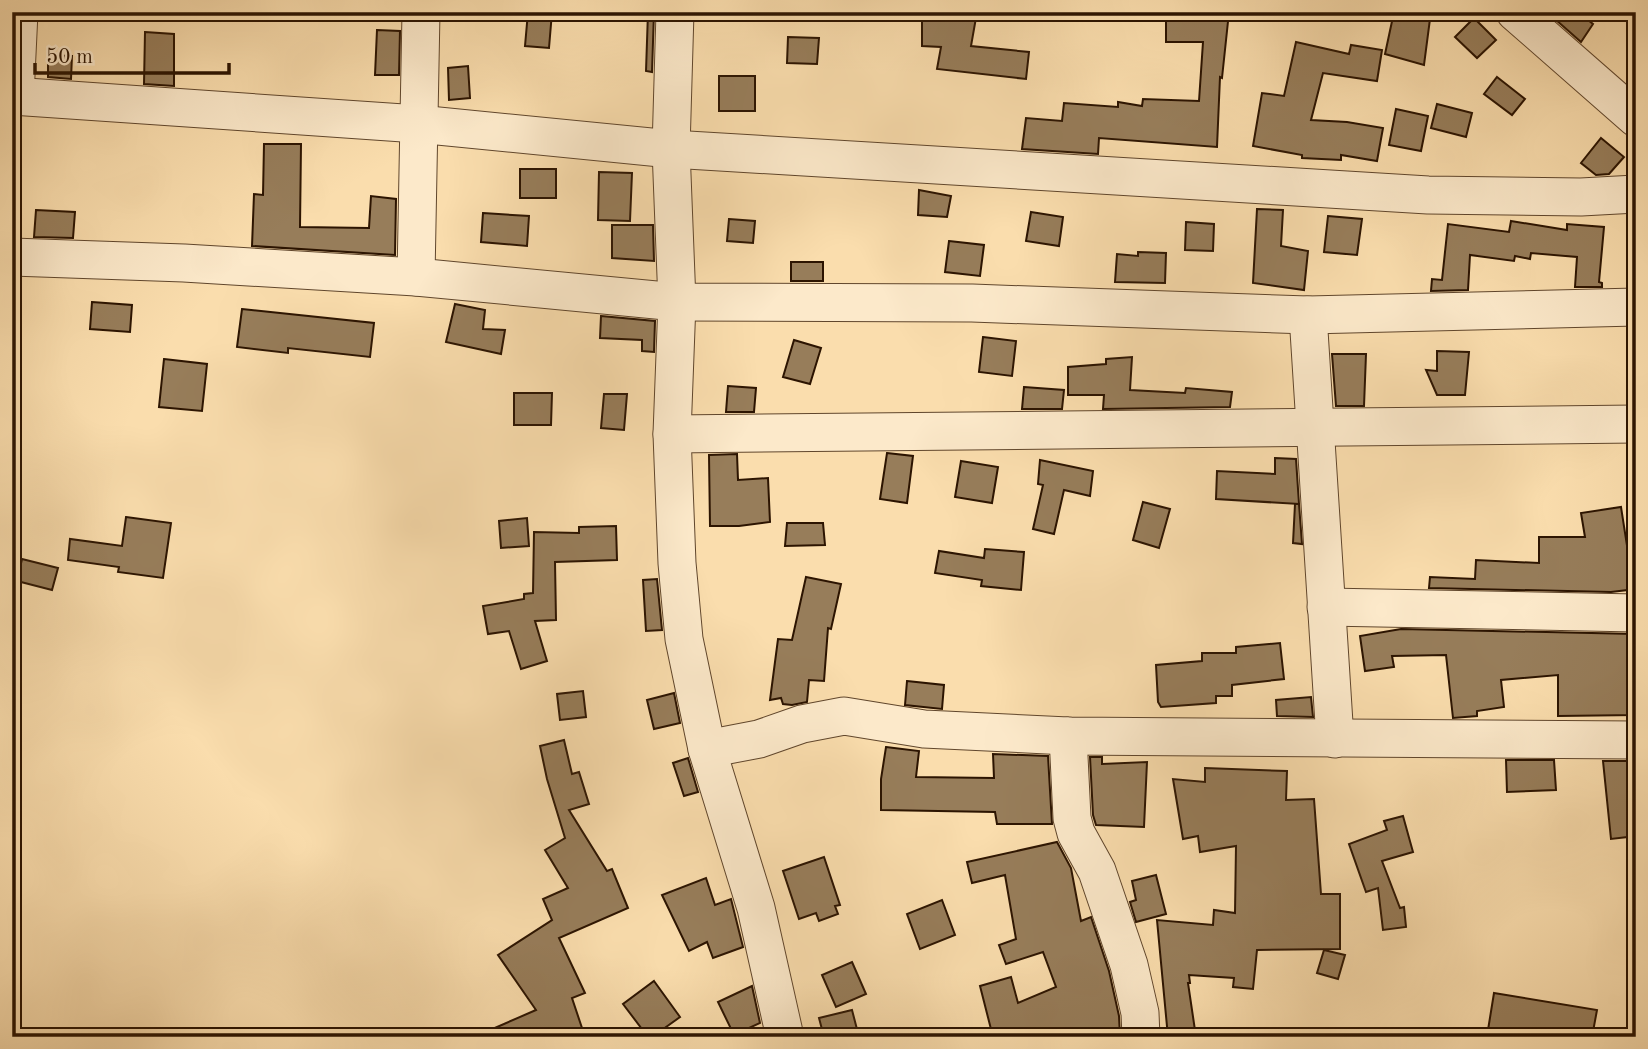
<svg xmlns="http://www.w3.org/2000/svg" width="1648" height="1049" font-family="'Old Standard TT',serif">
<rect width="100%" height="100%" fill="#faddad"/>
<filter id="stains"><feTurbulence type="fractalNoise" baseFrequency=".00286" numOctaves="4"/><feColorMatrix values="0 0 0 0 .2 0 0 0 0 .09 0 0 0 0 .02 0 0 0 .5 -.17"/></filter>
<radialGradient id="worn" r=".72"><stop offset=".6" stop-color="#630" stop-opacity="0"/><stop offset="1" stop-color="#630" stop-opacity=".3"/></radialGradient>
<g fill="#977d5a" stroke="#2c1401" stroke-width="2">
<path d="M528 12H552L549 48 525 46Z"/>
<path d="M648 12H654L652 72 646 71Z"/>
<path d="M922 12H977L971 46 1029 52 1026 79 937 69 941 47 922 46Z"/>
<path d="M1166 12H1229L1222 78 1220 77 1217 147 1099 138 1098 154 1022 149 1026 118 1062 121 1064 103 1118 107V102L1142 106 1143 99 1199 101 1203 42H1166Z"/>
<path d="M1394 12 1430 19 1424 65 1385 54Z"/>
<path d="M1547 12H1578L1593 24 1581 42Z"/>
<path d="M1474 18 1496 40 1477 58 1455 37Z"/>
<path d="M377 30 400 31 399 75H375Z"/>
<path d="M145 32 174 34V86L144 84Z"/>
<path d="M788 37 819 38 817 64 787 63Z"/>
<path d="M1296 42 1349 54 1351 45 1382 50 1377 81 1323 73 1311 120 1347 122 1383 128 1377 161 1341 155V160L1302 158V155L1253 146 1262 93 1284 96Z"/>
<path d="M48 55 72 56 71 79 48 77Z"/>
<path d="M468 66 470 98 449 100 448 68Z"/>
<rect x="719" y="76" width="36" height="35"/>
<path d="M1497 77 1525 99 1512 115 1484 94Z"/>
<path d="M1437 104 1472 113 1466 137 1431 128Z"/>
<path d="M1396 109 1428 116 1421 151 1389 145Z"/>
<path d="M1601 138 1624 157 1609 174 1596 175 1581 163Z"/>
<path d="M264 144H301L300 227 369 228 371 196 396 199 395 255 252 246 254 194 263 195Z"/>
<rect x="520" y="169" width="36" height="29"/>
<path d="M599 172 632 173 630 221 598 220Z"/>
<path d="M919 190 951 196 947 217 918 215Z"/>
<path d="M1257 209 1283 210 1281 246 1308 251 1304 290 1253 283Z"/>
<path d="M36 210 75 212 73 238 34 237Z"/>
<path d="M1031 212 1063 217 1059 246 1026 241Z"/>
<path d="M483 213 529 216 527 246 481 242Z"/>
<path d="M1328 216 1362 219 1357 255 1324 252Z"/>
<path d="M729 219 755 221 753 243 727 241Z"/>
<path d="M1511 221 1567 230V224L1604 227 1599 282 1602 283V287H1575L1577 257 1531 253 1530 259 1515 256 1514 261 1470 255 1468 290 1431 291 1432 279 1442 280 1448 224 1509 232Z"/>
<path d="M1186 222 1214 224 1213 251 1185 250Z"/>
<path d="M612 225H653L654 261 612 258Z"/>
<path d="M949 241 984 245 980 276 945 272Z"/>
<path d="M1138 252 1166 253 1165 283 1115 282 1117 254 1138 256Z"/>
<rect x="791" y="262" width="32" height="19"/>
<path d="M92 302 132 305 130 332 90 329Z"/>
<path d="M455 304 485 310 483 329 505 330 501 354 446 342Z"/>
<path d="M242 309 374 323 370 357 288 348V353L237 347Z"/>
<path d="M601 316 655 321 654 352 642 351V340L600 338Z"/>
<path d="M983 337 1016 341 1012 376 979 372Z"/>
<path d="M794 340 821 348 810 384 783 377Z"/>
<path d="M1437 351 1469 352 1465 395H1437L1426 370 1437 371Z"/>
<path d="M1332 354H1366L1364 406H1336Z"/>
<path d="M1132 357 1130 390 1185 393 1186 388 1232 392 1230 407 1103 409 1104 395H1068V367L1106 364V359Z"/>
<path d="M164 359 207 364 202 411 159 407Z"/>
<path d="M728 386 756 388 754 412H726Z"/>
<path d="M1024 387 1064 390 1062 409H1022Z"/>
<path d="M514 393H552L551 425H514Z"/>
<path d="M604 394H627L624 430 601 428Z"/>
<path d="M887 453 913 456 907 503 880 499Z"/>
<path d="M737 454 738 480 768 478 770 522 739 526H710L709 455Z"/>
<path d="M1275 458 1296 459 1299 504 1216 499 1217 471 1275 474Z"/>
<path d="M1040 460 1093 471 1090 496 1064 490 1054 534 1033 529 1043 485 1038 484Z"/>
<path d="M961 461 998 467 992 503 955 497Z"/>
<path d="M1143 502 1170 509 1159 548 1133 540Z"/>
<path d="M1295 504H1299L1302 544 1293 543Z"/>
<path d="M1621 507 1628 552H1636V589L1611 592 1429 588 1430 577 1475 579 1476 560 1539 563V537H1585L1581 513Z"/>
<path d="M126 517 171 523 163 578 118 572 119 567 68 560 70 539 122 546Z"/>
<path d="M527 518 529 546 501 548 499 521Z"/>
<path d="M787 523H823L825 545 785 546Z"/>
<path d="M616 526 617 560 555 562 556 620 535 621 547 661 521 669 509 631 488 634 483 606 524 599V594L533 593 534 532 579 533V527Z"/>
<path d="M985 549 1024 552 1021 590 981 586 982 580 935 573 939 551 984 558Z"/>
<path d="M22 559 58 568 52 590 17 581Z"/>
<path d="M806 577 841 584 831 629 828 628 824 681 809 680 807 702 792 705 783 704 781 698 770 700 778 639 792 640Z"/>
<path d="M657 579 662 630 646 631 643 580Z"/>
<path d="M1401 629 1636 634V715L1558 716V675L1501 680 1504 707 1477 711V716L1453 718 1446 655 1392 656 1394 667 1365 671 1360 636Z"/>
<path d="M1280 643 1284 679 1232 685V696H1216V703L1161 707 1158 702 1156 665 1202 661V653H1236V647Z"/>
<path d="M907 681 944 685 942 709 905 705Z"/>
<path d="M583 691 586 717 560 720 557 694Z"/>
<path d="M674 693 680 723 654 729 647 700Z"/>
<path d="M1311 697 1313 717 1277 716 1276 700Z"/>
<path d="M564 740 572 774 579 772 589 804 569 810 607 871 612 869 628 908 559 938 585 993 572 998 585 1037H474L536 1010 498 955 552 920 543 899 568 888 545 850 565 838 547 779 540 746Z"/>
<path d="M886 747 919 751 916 777 994 778 993 754 1048 756 1052 824H997L995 812 881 810V779Z"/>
<path d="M1090 757H1102V764L1147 762 1144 827 1096 825 1093 815Z"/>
<path d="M688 758 698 792 684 796 673 763Z"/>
<path d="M1506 760H1554L1556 790 1507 792Z"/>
<path d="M1603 761H1636V836L1611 839Z"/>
<path d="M1205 768 1287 771 1286 800 1314 799 1321 894H1340V949L1257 950 1253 989 1233 987 1234 978 1189 975 1190 983H1188L1196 1037H1168L1157 920 1213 925 1214 910 1235 913 1236 846 1200 852 1198 836 1183 839 1173 779 1205 782Z"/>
<path d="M1403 816 1413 852 1382 861 1400 908 1404 907 1406 927 1383 930 1378 888 1366 892 1349 844 1387 830 1384 821Z"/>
<path d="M1057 842 1071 868 1081 921 1091 917 1109 971 1119 1016 1120 1037H993L980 986 1011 977 1018 1003 1056 987 1043 952 1006 964 999 945 1016 939 1005 875 972 883 967 862Z"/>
<path d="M824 857 840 905 835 906 838 914 819 921 816 913 799 919 783 871Z"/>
<path d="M1156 875 1166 914 1136 922 1130 902 1136 900 1132 881Z"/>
<path d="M706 878 715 905 731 899 743 947 713 958 707 942 689 951 662 895Z"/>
<path d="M942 900 955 935 920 949 907 914Z"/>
<path d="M1324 950 1345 955 1338 979 1317 973Z"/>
<path d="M852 962 866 994 836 1007 822 975Z"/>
<path d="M654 981 680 1017 652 1037H648L623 1004Z"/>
<path d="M752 986 760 1023 734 1035 718 1002Z"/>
<path d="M1494 993 1597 1010 1592 1037H1528L1488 1030Z"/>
<path d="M852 1010 859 1037H824L819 1018Z"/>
</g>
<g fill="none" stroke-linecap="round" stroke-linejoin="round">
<defs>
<g id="minor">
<path d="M675 12 671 149 677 302 672 434 677 563 684 639 707 749 756 908 785 1037"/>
<path d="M1515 12 1636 118"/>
<path d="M12 96 418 124 671 149 1428 195 1581 197 1636 194"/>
<path d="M15 96 19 12"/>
<path d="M12 257 184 263 416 277 677 302 972 303 1308 315 1636 307"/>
<path d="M416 277 421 12"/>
<path d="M1308 315 1335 739"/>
<path d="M672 434 1636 424"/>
<path d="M1326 607 1636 613"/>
<path d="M1068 736 1072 818 1076 833 1097 871 1129 965 1140 1013 1141 1037"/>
<path d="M707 749 759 739 802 724 844 716 924 729 1068 736 1636 740"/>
</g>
</defs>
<use href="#minor" stroke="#60462c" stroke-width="39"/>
<use href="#minor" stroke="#fce9ca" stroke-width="37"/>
</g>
<rect width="1648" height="1049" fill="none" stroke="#faddad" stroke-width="42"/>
<rect x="14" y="14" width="1620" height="1021" fill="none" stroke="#2c1401" stroke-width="3.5"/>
<rect x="21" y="21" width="1606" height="1007" fill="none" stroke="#2c1401" stroke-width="2"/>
<path d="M35 63v10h194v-10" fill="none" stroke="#2c1401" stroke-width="3.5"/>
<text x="46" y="63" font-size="21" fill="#2c1401" stroke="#fce9ca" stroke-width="5" paint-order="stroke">50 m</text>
<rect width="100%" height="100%" filter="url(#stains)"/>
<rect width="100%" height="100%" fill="url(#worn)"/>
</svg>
